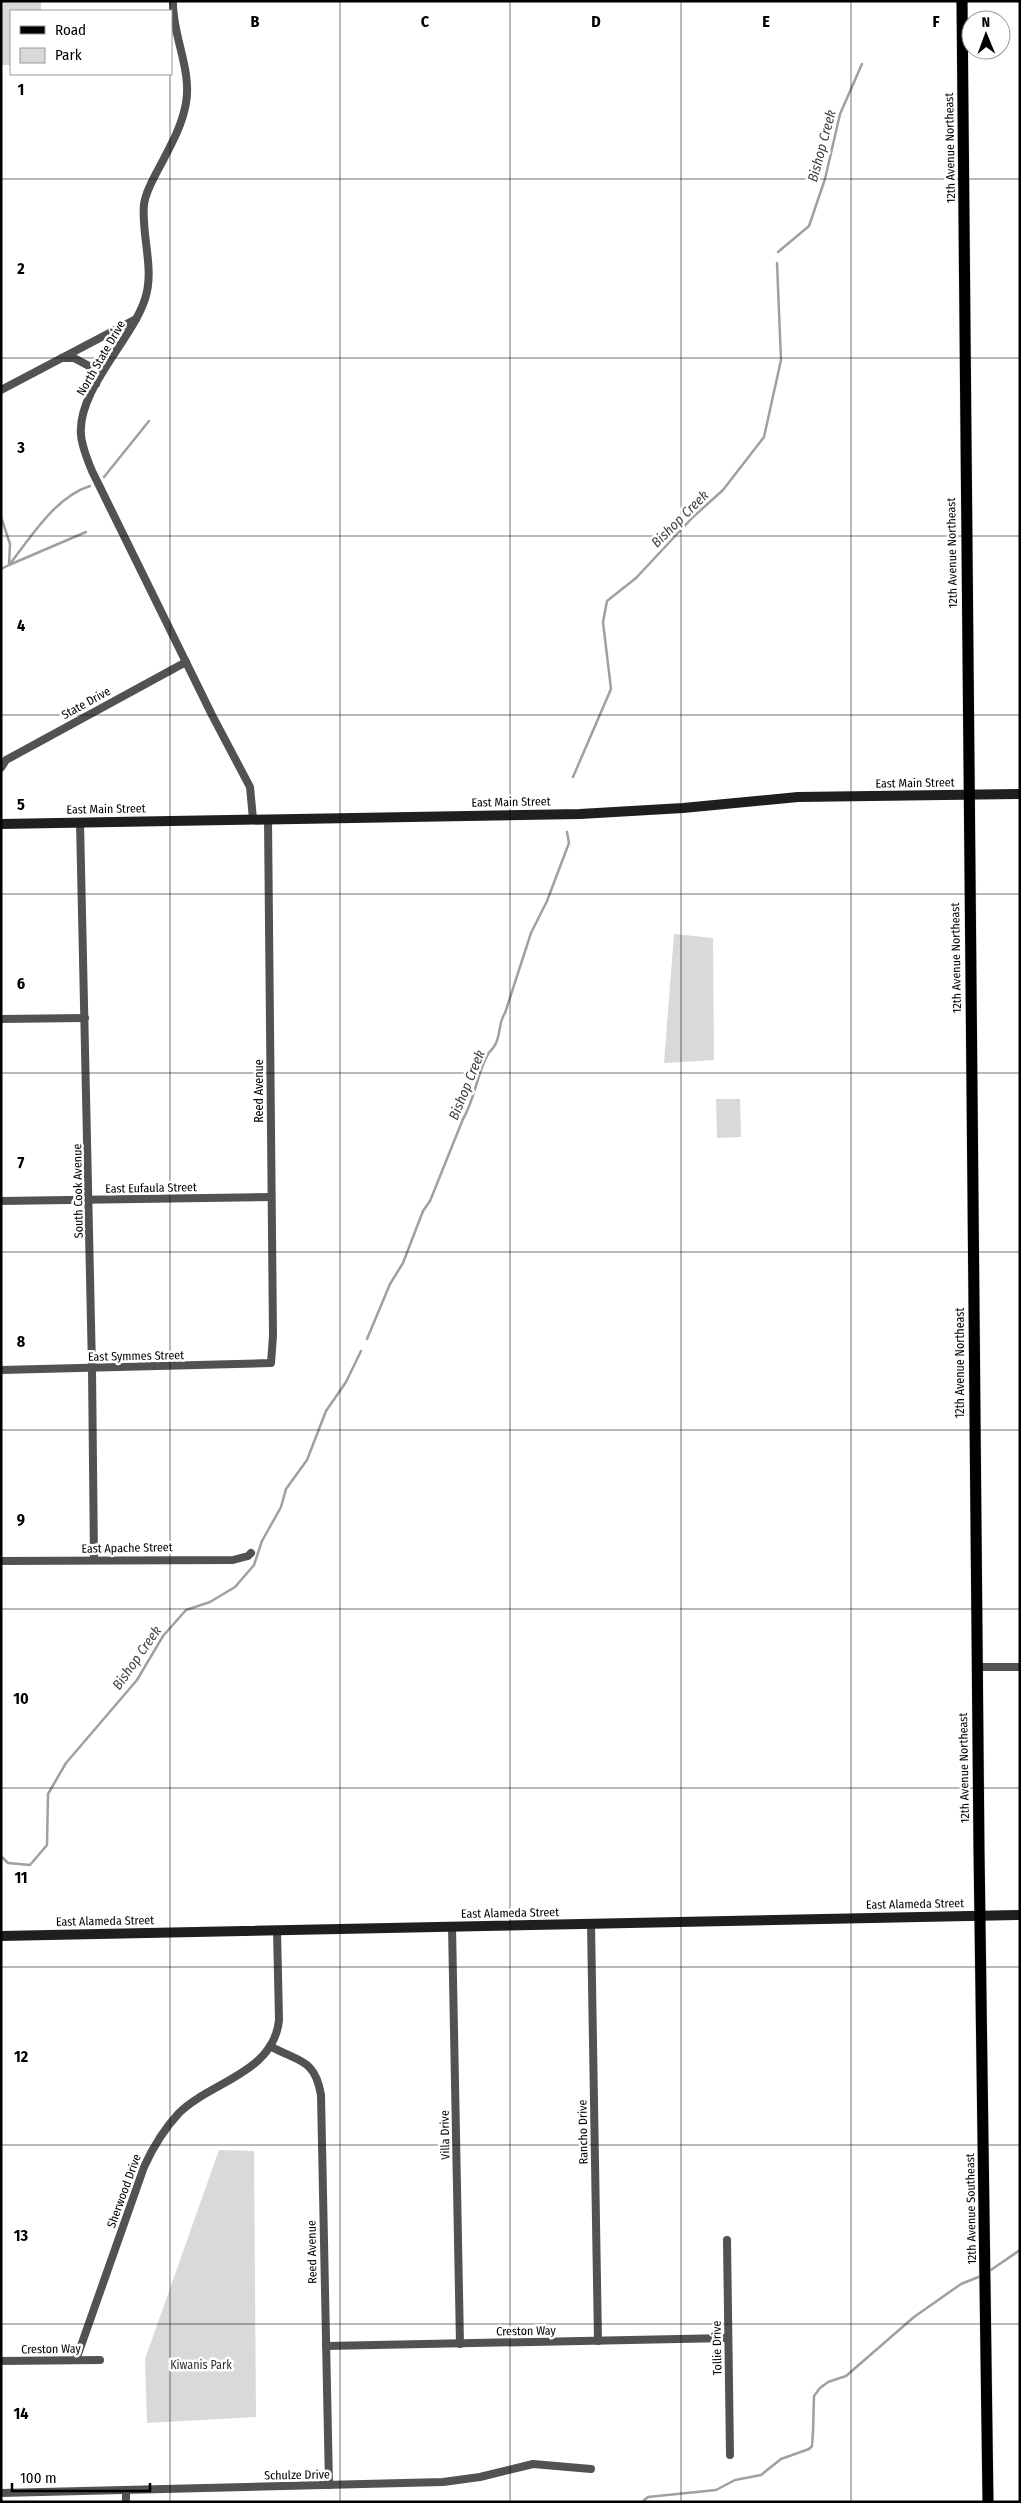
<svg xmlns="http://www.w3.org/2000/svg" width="1021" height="2503" font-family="'Fira Sans Condensed',sans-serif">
<rect width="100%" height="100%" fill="#fff"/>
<g fill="#d9d9d9">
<path d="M1 1H41V11H11V65H1Z"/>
<path d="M674 934 713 938 714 1060 664 1063Z"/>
<path d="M740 1099 741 1137 717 1138 716 1099Z"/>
<path d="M219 2150 254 2151 256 2417 147 2423 145 2359Z"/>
</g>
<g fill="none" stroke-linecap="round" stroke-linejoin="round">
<g stroke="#a0a0a0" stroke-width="2.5">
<path d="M778 252 809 226 825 179 840 114 862 64"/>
<path d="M104 477 149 421"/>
<path d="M1 517 10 544 9 565 86 532"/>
<path d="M1 569 9 565C31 537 55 497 90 486"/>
<path d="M573 777 611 689 603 622 607 601 636 578 693 517 723 490 764 437 781 360 777 263"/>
<path d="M367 1339 390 1284 403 1263 423 1211 430 1201 463 1119C475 1099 477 1073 488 1054 490 1051 493 1049 495 1045 501 1035 498 1023 505 1013L531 933 547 901 569 843 567 832"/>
<path d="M1 1856 8 1863 30 1865 47 1845 48 1794 66 1763 137 1680 163 1636 186 1610 210 1602 235 1587 254 1565 262 1541 281 1507 286 1489 307 1460 326 1411 346 1382 361 1351"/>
<path d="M988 2272 1020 2250"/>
<path d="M642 2502 648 2497 716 2490 735 2480 761 2475 781 2459 809 2449 812 2446 813 2432 814 2396 820 2388 828 2382 846 2376 914 2317 961 2284 981 2276"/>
</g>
<defs>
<path id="primary" d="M962 1 979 1850 988 2502"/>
</defs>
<use href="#primary" stroke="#dbdbdb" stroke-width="12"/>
<g stroke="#525252" stroke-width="8">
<path d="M173 1C172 35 192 69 186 103 182 126 171 145 160 166 154 178 146 190 144 204 141 235 155 269 145 299 132 340 77 390 81 435 82 447 87 459 92 471L212 715 250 787 253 819"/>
<path d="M62 358H74L89 366 96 384"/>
<path d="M1 390 136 319"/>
<path d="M1 768 6 760 186 662"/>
<path d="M80 822 92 1368 94 1560"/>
<path d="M1 1019 85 1018"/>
<path d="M1 1201 271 1197"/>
<path d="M1 1370 271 1363 273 1336 268 819"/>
<path d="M1 1561 233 1560 248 1556 251 1553"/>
<path d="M977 1667H1020"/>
<path d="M591 1923 598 2341"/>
<path d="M452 1926 460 2344"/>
<path d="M270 2046C298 2062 315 2058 321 2095L329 2485"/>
<path d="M727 2240 730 2455"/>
<path d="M326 2346 728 2338"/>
<path d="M76 2360 144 2167C153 2147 164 2129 179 2113 210 2082 274 2073 279 2020L277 1930"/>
<path d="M1 2361 100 2360"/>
<path d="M126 2490V2502"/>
<path d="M1 2493 443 2482 480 2477 533 2464 591 2469"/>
</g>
<g stroke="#1f1f1f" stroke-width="10">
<path d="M1 824 580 814 683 808 798 797 1020 794"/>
<path d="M1 1936 1020 1915"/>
</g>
<use href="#primary" stroke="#000" stroke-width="11"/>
</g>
<path fill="none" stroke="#000" stroke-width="1" stroke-opacity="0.55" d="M170 1V11M340 1V2502M510 1V2502M681 1V2502M851 1V2502M170 74V2502M1 179H1020M1 358H1020M1 536H1020M1 715H1020M1 894H1020M1 1073H1020M1 1252H1020M1 1430H1020M1 1609H1020M1 1788H1020M1 1967H1020M1 2145H1020M1 2324H1020"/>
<g text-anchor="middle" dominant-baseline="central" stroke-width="5" stroke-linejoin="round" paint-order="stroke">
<g font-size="12" fill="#000" stroke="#fff">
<text transform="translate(950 148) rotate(-91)">12th Avenue Northeast</text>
<text transform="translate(101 358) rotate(-60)">North State Drive</text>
<text transform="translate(952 553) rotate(-91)">12th Avenue Northeast</text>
<text transform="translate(86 703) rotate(-29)">State Drive</text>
<text transform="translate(915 783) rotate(-1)">East Main Street</text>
<text transform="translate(511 802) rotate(-1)">East Main Street</text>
<text transform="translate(106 809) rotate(-1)">East Main Street</text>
<text transform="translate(956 958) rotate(-91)">12th Avenue Northeast</text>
<text transform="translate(259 1091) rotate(-90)">Reed Avenue</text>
<text transform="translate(151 1188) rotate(-1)">East Eufaula Street</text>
<text transform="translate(78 1191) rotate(-91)">South Cook Avenue</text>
<text transform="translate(136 1356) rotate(-1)">East Symmes Street</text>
<text transform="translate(960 1363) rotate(-90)">12th Avenue Northeast</text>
<text transform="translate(127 1548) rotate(-1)">East Apache Street</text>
<text transform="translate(964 1768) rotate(-91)">12th Avenue Northeast</text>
<text transform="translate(915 1904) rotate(-1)">East Alameda Street</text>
<text transform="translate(510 1913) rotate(-1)">East Alameda Street</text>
<text transform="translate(105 1921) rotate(-1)">East Alameda Street</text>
<text transform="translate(583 2132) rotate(-91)">Rancho Drive</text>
<text transform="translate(445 2135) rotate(-91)">Villa Drive</text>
<text transform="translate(124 2191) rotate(-70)">Sherwood Drive</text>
<text transform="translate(971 2209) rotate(-91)">12th Avenue Southeast</text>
<text transform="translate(312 2252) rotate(-91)">Reed Avenue</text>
<text transform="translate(526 2331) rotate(-1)">Creston Way</text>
<text transform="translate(717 2348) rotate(-91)">Tollie Drive</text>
<text transform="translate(51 2349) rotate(-1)">Creston Way</text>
<text transform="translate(297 2475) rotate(-1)">Schulze Drive</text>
</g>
<g font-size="12" fill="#303030" stroke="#fff">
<text x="201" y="2365">Kiwanis Park</text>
</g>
<g font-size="14" font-style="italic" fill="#414141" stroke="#fff">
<text transform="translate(822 146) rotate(-75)">Bishop Creek</text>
<text transform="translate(680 519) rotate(-45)">Bishop Creek</text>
<text transform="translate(467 1085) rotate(-68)">Bishop Creek</text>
<text transform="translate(137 1658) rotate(-55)">Bishop Creek</text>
</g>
</g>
<g font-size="16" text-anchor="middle" font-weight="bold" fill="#000" stroke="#fff" stroke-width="5" stroke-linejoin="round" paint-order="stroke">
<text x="255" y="27">B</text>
<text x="425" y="27">C</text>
<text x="596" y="27">D</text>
<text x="766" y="27">E</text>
<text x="936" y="27">F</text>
<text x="21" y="95">1</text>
<text x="21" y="274">2</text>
<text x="21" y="453">3</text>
<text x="21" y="631">4</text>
<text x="21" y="810">5</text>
<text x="21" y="989">6</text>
<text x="21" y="1168">7</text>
<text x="21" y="1347">8</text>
<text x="21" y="1525">9</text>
<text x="21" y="1704">10</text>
<text x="21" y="1883">11</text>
<text x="21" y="2062">12</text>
<text x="21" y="2241">13</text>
<text x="21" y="2419">14</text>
</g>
<rect width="1021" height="2503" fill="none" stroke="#000000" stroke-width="5"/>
<rect x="10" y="10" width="162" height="65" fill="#ffffff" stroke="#999999"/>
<rect x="20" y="26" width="25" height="8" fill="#000000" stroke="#999999"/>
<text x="55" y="35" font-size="15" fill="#000000">Road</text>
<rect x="20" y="48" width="25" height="15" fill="#d9d9d9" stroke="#999999"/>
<text x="55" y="60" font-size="15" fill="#000000">Park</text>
<g transform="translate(986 35) rotate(359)"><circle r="24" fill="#ffffff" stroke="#999999"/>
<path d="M0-4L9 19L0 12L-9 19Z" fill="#000000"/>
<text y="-8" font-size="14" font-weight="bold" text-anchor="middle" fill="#000000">N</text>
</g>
<path d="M12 2483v8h138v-8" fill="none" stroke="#000000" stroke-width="2.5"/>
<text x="20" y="2483" font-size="15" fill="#000000" stroke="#ffffff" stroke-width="4" paint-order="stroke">100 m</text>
</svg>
